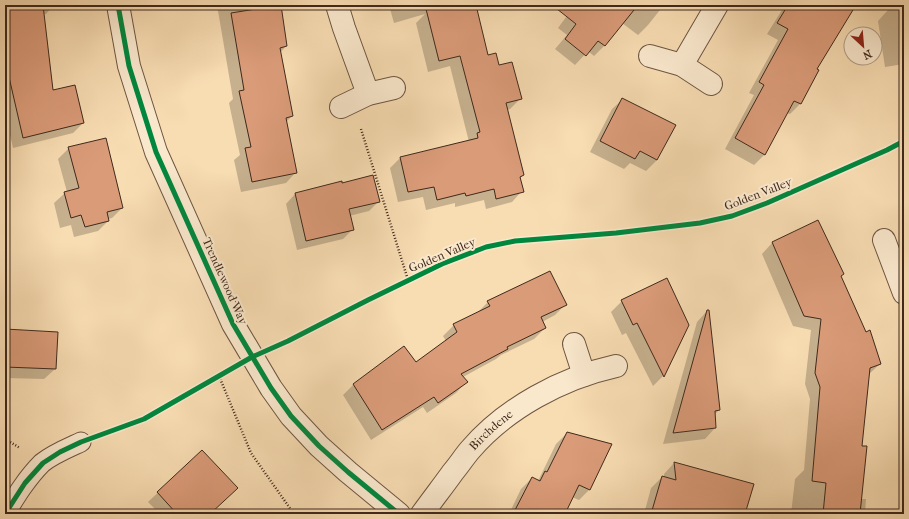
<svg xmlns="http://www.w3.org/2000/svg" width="909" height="519" font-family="'IM FELL French Canon',serif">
<rect width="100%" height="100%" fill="#f8dcb2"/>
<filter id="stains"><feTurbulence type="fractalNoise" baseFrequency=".005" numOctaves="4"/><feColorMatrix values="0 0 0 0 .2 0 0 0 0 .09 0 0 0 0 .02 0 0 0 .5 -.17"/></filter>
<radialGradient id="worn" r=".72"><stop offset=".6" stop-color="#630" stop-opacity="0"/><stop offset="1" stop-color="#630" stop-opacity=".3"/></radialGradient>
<g fill="#0003">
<path d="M5 5H54L46 14H43L52 92 83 123 73 133 13 148 5 113Z"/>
<path d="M217 5H276L286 46 280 53 292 116 286 122 296 172 286 183 241 192 234 160 240 155 229 103 233 99Z"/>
<path d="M389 5H460L488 56 498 66 521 98 510 109 507 110 523 175 519 179 522 191 512 202 486 209 484 200 455 207V203L426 210 423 197 398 202 390 168 400 158 469 142 450 66 428 72 416 23 425 14 394 23Z"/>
<path d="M575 5H664L648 25 638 35 622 23 604 46 594 56 588 51 575 65 555 49 567 35 558 28Z"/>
<path d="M785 5H839L815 69 818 71 800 104 790 114 787 113 765 154 754 165 725 149 754 95 749 93 778 40 767 34Z"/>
<path d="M904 7V64L885 67 878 21 888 10Z"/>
<path d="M623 99 675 126 657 160 646 171 630 163 624 169 590 152 612 109Z"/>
<path d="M69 148 122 208 112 218 108 219V221L98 231 74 237 71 225 60 228 54 203 65 193 67 192 58 159Z"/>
<path d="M341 183 378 202 369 211 349 216 352 230 343 239 297 250 286 204 295 194Z"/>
<path d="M818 221 840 276 880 364 868 375 861 447V499H866L865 514H791L795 479 804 470 810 399 805 384 811 330 793 326 762 254 772 243Z"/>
<path d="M622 301 688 325 663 376 653 386 626 333 622 335 611 312Z"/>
<path d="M488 302 566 304 555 315 542 322 545 328 534 339 501 355 496 359 463 377 466 382 456 393 427 413 423 407 371 440 343 395 354 384 416 363 446 341 443 336 454 325 477 313Z"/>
<path d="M707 311 719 410 714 415 715 428 705 439 663 444 697 322Z"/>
<path d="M5 330 55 369 44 379 5 378Z"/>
<path d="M567 433 589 490 579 500 572 497 564 514H509L521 489 532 478 537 480 539 479 556 444Z"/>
<path d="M202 451 209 514H154L157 511 148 502Z"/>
<path d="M674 463 744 514H644L651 488 662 477 664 478V474Z"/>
</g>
<g fill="#da9b78" stroke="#3f291c">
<path d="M5 5H43L53 90 75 85 84 123 23 138 9 77 5 44Z"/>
<path d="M281 5 287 46 280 48 293 116 286 118 297 173 252 182 245 148 251 147 239 91 244 90 231 13Z"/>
<path d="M425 5H476L488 55 496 53 499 65 512 62 522 99 506 103 524 175 520 177 524 192 496 199 494 189 466 196 465 193 437 200 434 187 408 192 400 157 478 138 477 133 480 132 460 56 439 61Z"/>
<path d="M552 5H638L605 46 598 41 586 56 565 39 576 24Z"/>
<path d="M788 5H856L817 69 819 70 801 104 794 101 765 155 735 138 764 85 759 82 788 29 777 23Z"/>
<path d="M622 98 676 125 657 160 640 151 635 159 600 141Z"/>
<path d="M106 138 123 208 107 212 109 221 85 227 81 215 71 218 64 192 79 188 68 147Z"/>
<path d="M373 175 380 202 349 209 354 230 306 241 295 193 342 181V183Z"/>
<path d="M818 220 844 274 841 276 866 332 870 330 881 364 870 368 862 446H867L860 514H823L826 483 812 481 820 387 815 373 821 319 804 316 772 242Z"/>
<path d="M550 271 567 305 541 317 546 328 507 347 508 349 461 374 468 382 438 403 434 397 382 430 353 384 404 346 416 362 457 332 453 324 490 306 487 301Z"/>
<path d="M667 278 689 325 664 377 637 323 633 325 621 300Z"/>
<path d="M707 310H709L720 410 715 411 716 428 673 433Z"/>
<path d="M5 329 58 332 56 369 5 367Z"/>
<path d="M567 432 612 444 590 490 579 485 565 514H513L532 477 540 481 545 471 547 472Z"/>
<path d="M202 450 238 488 210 514H177L157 492Z"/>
<path d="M674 462 754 484 745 514H651L662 476 676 480Z"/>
</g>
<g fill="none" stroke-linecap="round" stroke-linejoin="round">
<defs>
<path id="service" d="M5 514C16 496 27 478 42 463 53 454 68 448 81 442"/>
<g id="minor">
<path d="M337 5 344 28 368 94"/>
<path d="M650 56 682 65 711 84"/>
<path d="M682 65 717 5"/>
<path d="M341 107 368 94 394 88"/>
<path d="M884 240 904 293"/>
<path d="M574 344 584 375"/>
<path id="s1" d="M422 514C432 500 443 486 453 472 459 465 464 457 470 450 506 408 562 378 616 366"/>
</g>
<path id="tertiary" d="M118 5 129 66 156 152 233 324 271 388 291 416 319 446 348 472 399 514"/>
</defs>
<use href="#service" stroke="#6d5642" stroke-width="21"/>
<use href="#minor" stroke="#6d5642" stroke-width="24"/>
<use href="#tertiary" stroke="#6d5642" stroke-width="24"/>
<g stroke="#3f291c" stroke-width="2.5" stroke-dasharray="1 2" stroke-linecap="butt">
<path d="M361 129 408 280"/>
<path d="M219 376 251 453 294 514"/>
<path d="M5 439 20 448"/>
</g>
<use href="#service" stroke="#fae8cd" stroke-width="19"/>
<use href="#minor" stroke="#fae8cd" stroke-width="22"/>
<use href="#tertiary" stroke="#fae8cd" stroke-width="22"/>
<defs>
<g id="cycleway">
<path d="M118 5 129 66 156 152 233 324 271 388 291 416 319 446 348 472 399 514"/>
<path d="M5 514 25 483 43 463 60 452 81 442 144 419 252 357 288 341 368 300 442 264 486 247 515 241 616 233 700 223 732 216 767 203 887 150 904 141"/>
</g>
</defs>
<use href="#cycleway" stroke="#fae8cd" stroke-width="8"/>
<use href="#cycleway" stroke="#00873e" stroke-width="5"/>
</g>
<g text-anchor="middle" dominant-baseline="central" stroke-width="4" stroke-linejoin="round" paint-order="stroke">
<g font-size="12" fill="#3f291c" stroke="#fae8cd">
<text transform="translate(758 194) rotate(-21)">Golden Valley</text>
<text transform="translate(442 255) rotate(-23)">Golden Valley</text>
<text transform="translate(225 281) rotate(66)">Trendlewood Way</text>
<text stroke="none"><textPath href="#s1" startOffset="109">Birchdene</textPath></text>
</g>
</g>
<rect width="909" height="519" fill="none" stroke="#f8dcb2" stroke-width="20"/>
<rect x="6" y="6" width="897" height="507" fill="none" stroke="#3f291c" stroke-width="2"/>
<rect x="10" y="10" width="889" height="499" fill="none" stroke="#3f291c"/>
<g transform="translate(863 46) rotate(154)"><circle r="19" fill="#fae8cd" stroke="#af9c86"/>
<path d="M0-3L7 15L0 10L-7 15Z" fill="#8f2418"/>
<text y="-6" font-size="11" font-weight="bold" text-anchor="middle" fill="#3f291c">N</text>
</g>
<rect width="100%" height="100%" filter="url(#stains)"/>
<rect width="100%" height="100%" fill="url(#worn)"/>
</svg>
